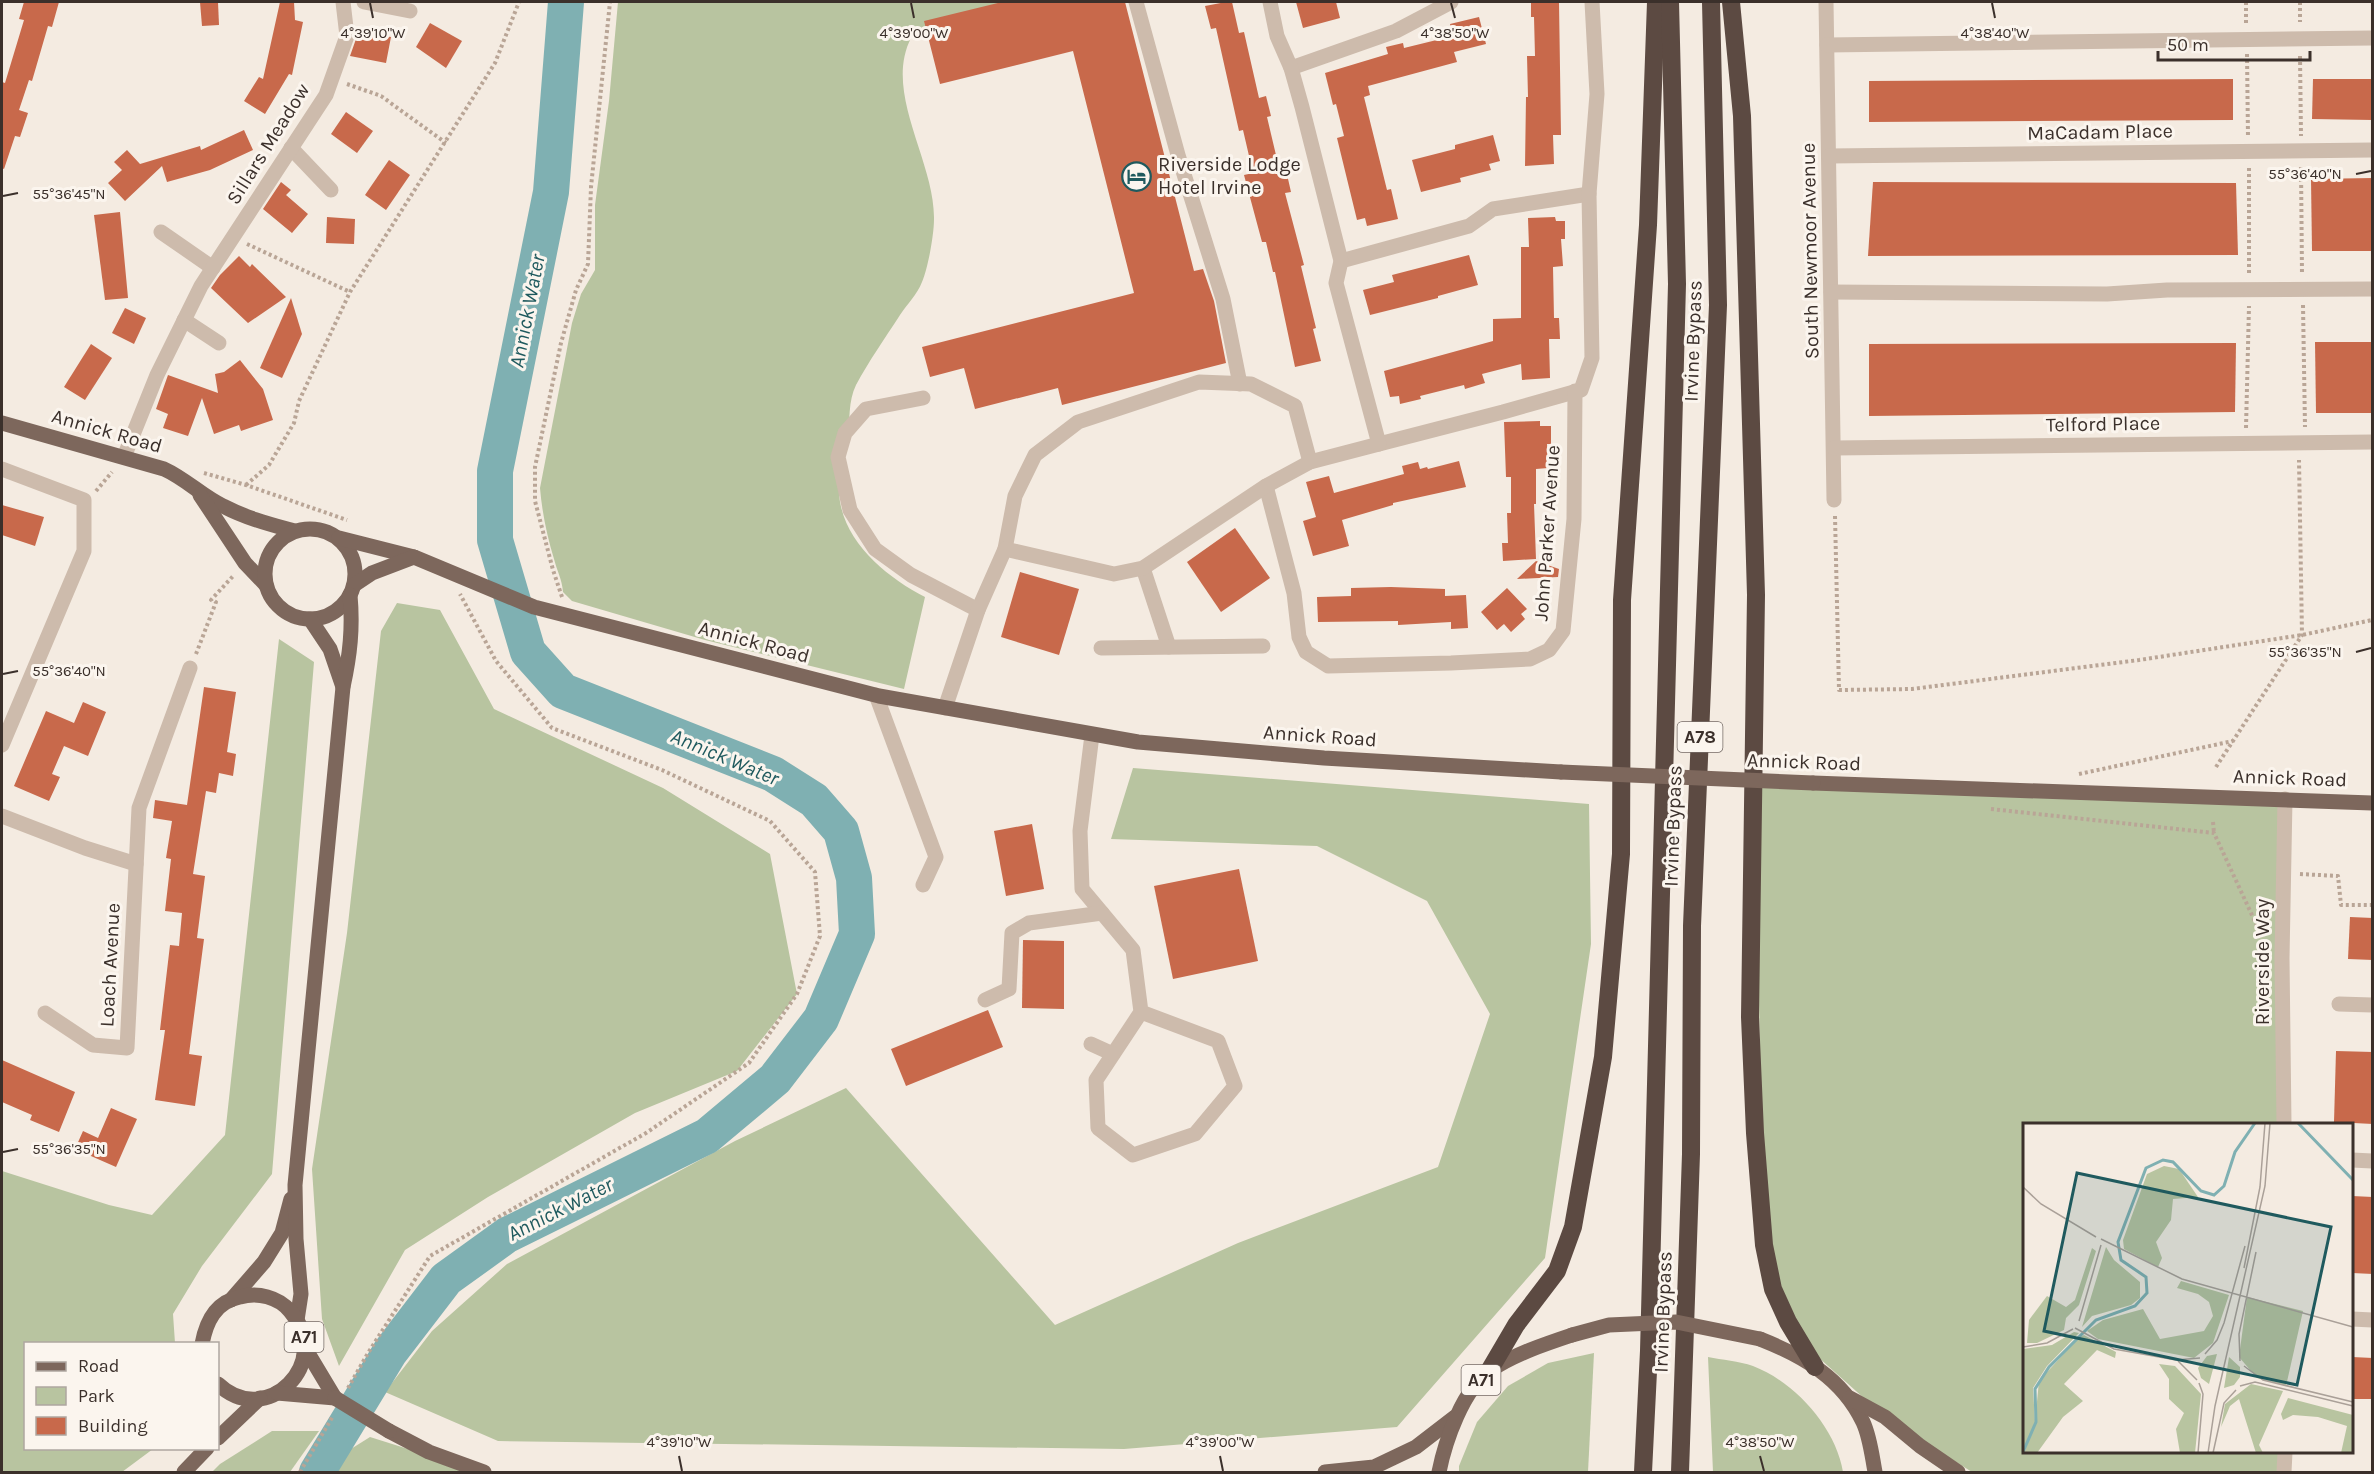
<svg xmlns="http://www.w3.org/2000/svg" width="2374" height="1474" font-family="Karla,sans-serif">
<rect width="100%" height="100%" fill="#f4ebe1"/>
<g fill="#b8c4a0">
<path d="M618 2H1051L911 38C883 93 935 161 934 219 934 235 928 268 922 282 917 295 907 304 900 315 885 338 869 361 856 385 848 401 850 421 848 438 845 455 839 475 839 492 841 540 886 577 925 597L904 689 705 640 572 601 563 592C562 579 557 571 554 559 547 536 542 512 540 488L572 323 581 294 595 270V205L609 101Z"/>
<path d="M397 603 440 610 494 709 663 788 770 854 797 994 737 1071 635 1113 488 1197 405 1250 339 1366 322 1319 312 1169 347 933 381 631Z"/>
<path d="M279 639 314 662 272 1174 202 1266 173 1314 175 1343 26 1344V1448L153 1449 122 1472H2V1171L109 1205 152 1215 225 1135Z"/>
<path d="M1133 768 1589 804 1591 944 1545 1258 1397 1427 1124 1449 498 1441 385 1392 432 1331 507 1264 735 1141 846 1088 1055 1325 1238 1243 1438 1167 1490 1014 1427 901 1317 846 1111 839Z"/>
<path d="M1755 781 2285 799 2281 1124H2024V1452H2278V1472H1972L1885 1417 1799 1340 1770 1272 1763 1228Z"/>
<path d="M1594 1353 1588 1472H1459V1466L1477 1422 1508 1386 1548 1363Z"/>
<path d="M1708 1357C1722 1360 1739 1361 1753 1366 1795 1382 1836 1428 1843 1472H1713Z"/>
<path d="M272 1431H319L290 1472H212L220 1464Z"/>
<path d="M370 1437 481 1472H317L319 1469Z"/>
</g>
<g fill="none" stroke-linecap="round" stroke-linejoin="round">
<path stroke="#7fb0b2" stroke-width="36" d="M317 1472 390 1352 446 1279 507 1235 707 1136 775 1079 821 1019 857 934 854 878 841 831 814 800 773 774 563 691 528 652 495 540V471L551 192 566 2"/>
</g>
<g fill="#c8694b">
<path d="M24 2H59L52 27 48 26 32 81 29 80 19 110 28 113 20 137 15 136 4 169 2 168V82L5 83 24 20 19 19Z"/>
<path d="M200 2H218L219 25 202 26Z"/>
<path d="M280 2H294L295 20 303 22 292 75 289 74 265 114 244 101 259 77 263 79Z"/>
<path d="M1002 2H1125L1194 271 1203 269 1214 301 1226 363 1062 405 1058 388 975 409 964 368 930 377 922 347 1134 293 1073 51 940 84 924 21Z"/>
<path d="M1226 2H1232L1239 33 1244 32 1259 98 1266 96 1271 116 1267 117 1280 172 1286 170 1291 192 1285 193 1304 265 1301 266 1316 328 1313 329 1321 361 1295 367 1275 272H1273L1266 242H1262L1244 175 1253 173 1243 130 1239 131 1216 28 1211 29 1205 6Z"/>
<path d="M1296 2H1336L1340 18 1303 28Z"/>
<path d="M1531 2H1559L1561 135H1553L1554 164 1525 166 1526 97H1528L1527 56H1535L1534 17H1531Z"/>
<path d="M1479 17 1486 44 1454 52 1457 62 1368 86 1370 95 1364 97 1387 190 1391 189 1398 219 1367 226 1365 218 1357 220 1337 138 1344 136 1336 104 1333 105 1325 73 1388 54 1386 47 1403 43 1404 48 1453 36 1450 24Z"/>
<path d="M430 23 462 41 446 68 416 47Z"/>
<path d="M356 31 391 37 386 63 350 56 356 39Z"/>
<path d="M2233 79V120L1869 122V81Z"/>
<path d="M2313 79H2373V120L2312 119Z"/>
<path d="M346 112 373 131 357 153 331 134Z"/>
<path d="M244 130 253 150 210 170 167 182 162 166 125 201 108 183 122 170 114 162 127 150 140 164 200 146 201 150Z"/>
<path d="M1493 135 1500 161 1489 164 1491 170 1460 178 1461 182 1421 192 1412 160 1455 149V145Z"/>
<path d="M389 160 410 175 386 210 365 195Z"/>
<path d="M2373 178V251H2312L2311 179Z"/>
<path d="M281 182 291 190 286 195 308 214 292 233 263 209Z"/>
<path d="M1873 182 2236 183 2238 255 1868 256Z"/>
<path d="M120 212 128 298 105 300 94 215Z"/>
<path d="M327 217 355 219 354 244 326 243Z"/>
<path d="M1555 217 1556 221H1565V239H1561L1563 266 1553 267 1554 318H1559L1560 339H1549L1550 378 1522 380 1521 364 1482 374 1485 383 1465 389 1464 385 1420 396 1421 399 1400 404 1399 396 1390 397 1384 371 1493 341V319L1521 318V247H1529L1528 218Z"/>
<path d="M1469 255 1478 285 1438 296V298L1370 315 1363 290 1394 282 1392 275Z"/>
<path d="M239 256 250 267 252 264 286 297 248 323 211 288 220 275Z"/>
<path d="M291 298 302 334 282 378 260 368Z"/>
<path d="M125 308 146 318 134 344 112 333Z"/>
<path d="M2315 342H2373V413H2316Z"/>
<path d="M2236 343 2235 412 1869 416V344Z"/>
<path d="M91 344 112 358 85 400 64 387Z"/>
<path d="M240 360 263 389 273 420 241 431 239 425 214 434 202 398 188 436 163 428 168 414 156 409 168 375 218 393 215 374 224 372Z"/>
<path d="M1540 421V426H1551V444H1547L1548 468 1536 469V504H1534L1536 559 1503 561 1502 543H1508L1507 513H1511V477H1506L1504 422Z"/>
<path d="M1459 461 1466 487 1393 503V505L1342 520 1349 546 1313 556 1303 521 1316 517 1306 482 1329 476 1334 493 1404 474 1402 466 1418 462 1420 469 1427 467 1428 469Z"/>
<path d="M2 505 44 517 35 546 2 535Z"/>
<path d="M1235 528 1270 578 1221 612 1187 562Z"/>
<path d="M1536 561 1559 569 1558 577 1517 579Z"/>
<path d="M1020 572 1079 589 1059 655 1001 637Z"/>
<path d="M1391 587 1445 589V596L1466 595 1468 628 1451 629V622L1398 625V621L1318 622 1317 597 1351 596V588Z"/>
<path d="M1507 588 1527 609 1521 614 1525 619 1511 632 1504 624 1497 630 1481 612Z"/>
<path d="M204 687 236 692 227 752 236 754 233 776 219 773 216 793 206 791 193 874 205 876 197 938 204 939 189 1054 202 1056 195 1106 155 1100 165 1030H160L170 945 179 946 182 913 165 911 171 859 166 858 172 821 153 818 155 800 187 805Z"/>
<path d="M83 702 106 712 88 756 64 746 52 774 60 777 49 801 14 786 46 711 74 723Z"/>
<path d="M1032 824 1044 889 1006 896 994 831Z"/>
<path d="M1239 869 1258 961 1173 979 1154 886Z"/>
<path d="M2350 917 2373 918V960L2348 959Z"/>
<path d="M1023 940 1064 941V1009L1022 1008Z"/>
<path d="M988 1010 1003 1047 906 1086 891 1049Z"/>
<path d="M2336 1051 2373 1052V1124L2334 1122Z"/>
<path d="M2 1060 75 1092 59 1132 30 1120 32 1115 2 1102Z"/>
<path d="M111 1108 137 1119 116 1167 75 1149 83 1131 98 1138Z"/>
<path d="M2352 1196 2373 1197V1274L2352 1273Z"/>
<path d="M2352 1357 2373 1358V1399H2352Z"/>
</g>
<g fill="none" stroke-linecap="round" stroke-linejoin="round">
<g stroke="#b9a596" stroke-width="4" stroke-dasharray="3 3" stroke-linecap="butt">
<path d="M2246 2V23"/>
<path d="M2300 2V22"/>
<path d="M2247 54 2248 137"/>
<path d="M2300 56 2301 136"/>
<path d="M347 84 381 96 446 143"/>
<path d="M2301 167 2302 274"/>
<path d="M2249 168V275"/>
<path d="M247 244 350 292"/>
<path d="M2303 305 2305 427"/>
<path d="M2246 428 2249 306"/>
<path d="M204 473 246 485 347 520"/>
<path d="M246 485 269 465 294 423 299 401 350 292 495 63 519 2"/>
<path d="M96 491 112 472"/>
<path d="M1835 516 1839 690 1912 689 2139 660 2302 635 2372 620"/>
<path d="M562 597 553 570 535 501V467L561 343 576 290 588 264 591 187 610 2"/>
<path d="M196 654 216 602 211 600 234 575"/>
<path d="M2216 767 2302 635 2299 460"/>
<path d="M2079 774 2233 741"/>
<path d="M1991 809 2214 833 2264 941"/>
<path d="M2213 822 2214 833"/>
<path d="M2300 874 2338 876 2341 905H2372"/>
<path d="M348 1388 368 1353 430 1256 646 1133 749 1063 797 994 820 936 815 872 770 821 662 770 552 728 496 661 460 594"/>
<path d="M300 1472 333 1416"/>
</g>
<g stroke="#cdbbac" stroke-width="15">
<path d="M364 2 410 11"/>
<path d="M1136 2 1178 155 1223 299 1240 384"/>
<path d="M1826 2 1834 500"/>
<path d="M1827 45 2372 38"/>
<path d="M1291 68 1396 31 1451 2"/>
<path d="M291 148 331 190"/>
<path d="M1829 156 2372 150"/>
<path d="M161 232 213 268"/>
<path d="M1341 261 1469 226 1493 209 1589 194"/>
<path d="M1831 292 2107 294 2167 290 2372 289"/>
<path d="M184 320 219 343"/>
<path d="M923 398 866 409 845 433 838 457 850 510 875 549 911 575 978 610"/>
<path d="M1379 444 1503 412 1581 390 1592 358 1589 194 1597 94 1592 2"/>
<path d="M1834 448 2372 442"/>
<path d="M124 457 157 375 201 286 326 95 347 36 343 2"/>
<path d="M2 469 84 500V551L2 745"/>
<path d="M1266 486 1294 593 1299 637 1306 652 1328 666 1451 663 1530 659 1549 650 1563 631 1574 519 1575 391"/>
<path d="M1005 549 1015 496 1035 455 1078 422 1199 382 1251 384 1295 406 1310 462"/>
<path d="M1143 568 1169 647"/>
<path d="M1101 648 1263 646"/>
<path d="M876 695 936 857 923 885"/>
<path d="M945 708 978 610 1005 549 1114 574 1143 568 1266 486 1310 462 1379 444 1336 283 1341 261 1302 107 1291 68 1277 36 1270 2"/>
<path d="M1092 735 1080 831 1082 889 1133 950 1141 1012 1096 1080 1098 1128 1133 1155 1195 1134 1235 1086 1218 1041 1141 1012"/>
<path d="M2 816 85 848 136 864"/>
<path d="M985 1000 1009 989 1012 933 1029 923 1102 913"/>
<path d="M2339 1004 2372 1005"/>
<path d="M45 1013 93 1045 127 1048 139 808 190 668"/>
<path d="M1091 1044 1113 1054"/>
<path d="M2284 1124 2282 958 2285 799"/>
<path d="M2352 1160 2372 1161"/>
<path d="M2352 1319 2372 1320"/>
<path d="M2284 1472 2285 1452"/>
</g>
<g stroke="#7d675c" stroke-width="15">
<path d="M2 423 164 469C186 479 202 496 223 506 246 518 269 524 294 531"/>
<path d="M200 495 245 563 266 585"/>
<circle cx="310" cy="574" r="45"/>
<path d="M339 538 414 557 534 607 879 696 1138 742 1324 758 1561 772"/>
<path d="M354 585 372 573 414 557"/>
<path d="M310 619 330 649 343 687"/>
<path d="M1813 783 2372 803"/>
<path d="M231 1300 264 1262 282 1233 291 1199"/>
<path d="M297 1320 301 1294 296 1239 295 1185 343 687C350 655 353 628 350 595"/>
<path d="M1760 1339C1803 1356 1842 1378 1863 1422 1870 1437 1872 1456 1875 1472"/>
<path d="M202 1344C206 1322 215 1302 240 1297 258 1292 278 1297 290 1311 335 1362 266 1430 218 1384"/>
<path d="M305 1348 335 1398"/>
<path d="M277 1393 335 1398"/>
<path d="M1850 1398 1885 1417 1920 1446 1958 1472"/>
<path d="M389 1431 429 1452 484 1472"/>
<path d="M218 1438 260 1398"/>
<path d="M184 1472 207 1448"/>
<path d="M1325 1472 1374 1467 1416 1447 1455 1417"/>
<path d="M1439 1472C1445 1442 1463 1388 1491 1370 1515 1354 1545 1344 1572 1335"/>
</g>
<g stroke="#5c4a42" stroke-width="18">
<path d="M1731 2 1742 116 1756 595 1750 1017 1755 1133 1764 1245 1773 1289 1788 1322 1815 1367"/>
<path d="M1489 1371 1516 1325 1557 1271 1573 1227 1603 1057 1621 854 1622 600 1648 225 1656 2"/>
<path d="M1643 1472 1649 1351 1677 284 1670 2"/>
<path d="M1680 1472 1691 1154 1692 926 1718 305 1711 2"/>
</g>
<g stroke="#7d675c" stroke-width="15">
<path d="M1561 772 1813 783"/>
<path d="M1572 1335 1609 1325 1676 1322 1760 1339"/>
<path d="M335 1398 389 1431"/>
</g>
</g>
<path fill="none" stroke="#3b302b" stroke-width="2" d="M370 3 373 18M911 3 914 18M1451 3 1455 18M1992 3 1995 18M2356 174 2371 171M3 196 18 193M2356 652 2371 648M3 674 18 671M3 1152 18 1149M679 1456 682 1471M1220 1456 1223 1471M1760 1456 1764 1471"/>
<defs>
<symbol id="hotel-ring" viewBox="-11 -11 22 22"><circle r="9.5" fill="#fbf5ee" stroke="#1f5a5e" stroke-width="1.5"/><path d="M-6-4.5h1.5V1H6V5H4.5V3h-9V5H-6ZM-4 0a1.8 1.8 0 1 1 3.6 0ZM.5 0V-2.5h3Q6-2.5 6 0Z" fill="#1f5a5e"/></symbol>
</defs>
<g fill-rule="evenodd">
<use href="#hotel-ring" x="1120" y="160" width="33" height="33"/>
</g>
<g text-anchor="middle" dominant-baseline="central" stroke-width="6" stroke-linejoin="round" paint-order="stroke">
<g fill="#fbf5ee" stroke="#756b66" stroke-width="1.5">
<rect x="1677.5" y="722" width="45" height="30" rx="4.5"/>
<rect x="284.5" y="1322" width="39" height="30" rx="4.5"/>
<rect x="1461.5" y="1365" width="39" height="30" rx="4.5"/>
</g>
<g font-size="18" font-weight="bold" fill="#3b302b">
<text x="1700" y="737">A78</text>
<text x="304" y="1337">A71</text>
<text x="1481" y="1380">A71</text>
</g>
<g font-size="20" fill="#3b302b" stroke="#fbf5ee">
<text transform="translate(2100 132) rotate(-1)">MaCadam Place</text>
<text transform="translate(268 144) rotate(-58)">Sillars Meadow</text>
<text transform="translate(1810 251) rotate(-91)">South Newmoor Avenue</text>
<text transform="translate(1693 341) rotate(-88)">Irvine Bypass</text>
<text transform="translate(2103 424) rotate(-1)">Telford Place</text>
<text transform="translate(107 431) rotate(16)">Annick Road</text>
<text transform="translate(1547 533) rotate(-86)">John Parker Avenue</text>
<text transform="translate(754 642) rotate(15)">Annick Road</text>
<text transform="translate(1320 736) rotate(4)">Annick Road</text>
<text transform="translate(1804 762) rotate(2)">Annick Road</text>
<text transform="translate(2290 778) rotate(2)">Annick Road</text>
<text transform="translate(1673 826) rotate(-88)">Irvine Bypass</text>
<text transform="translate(2262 962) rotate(-90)">Riverside Way</text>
<text transform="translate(110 965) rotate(-87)">Loach Avenue</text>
<text transform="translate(1663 1312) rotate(-88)">Irvine Bypass</text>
</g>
<g font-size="20" fill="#3b302b" stroke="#fbf5ee" text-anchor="start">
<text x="1158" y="164">Riverside Lodge<tspan x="1158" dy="23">Hotel Irvine</tspan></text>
</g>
<g font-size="21" font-style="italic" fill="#1f5a5e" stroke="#fbf5ee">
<text transform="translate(527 311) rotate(-79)">Annick Water</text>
<text transform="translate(725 757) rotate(23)">Annick Water</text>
<text transform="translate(560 1209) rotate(-27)">Annick Water</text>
</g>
</g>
<g transform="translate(2023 1123)">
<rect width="330" height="330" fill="#f4ebe1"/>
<path d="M141 43 156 46 175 74 150 76 148 97 133 119 139 135 135 144 101 126 100 117 124 51ZM83 124 91 137 117 159V175L108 182 69 193 59 204ZM69 125 73 128 56 182 43 195 41 207 14 220H4L6 197 24 173 43 184 52 177ZM158 158 206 172 190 220 171 235 75 216 64 208 80 197 120 186 137 216 181 208 190 193 186 179 175 171 154 165ZM224 174 280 188 263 263 234 255 216 234ZM51 209 56 210 24 243 10 265 12 299 16 258 55 215 61 212 93 229 92 235 74 227 41 261 60 278 40 294 14 330H1L8 311 0 326V226L29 222ZM194 231 186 261 178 255 175 245 184 233ZM206 234 217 244V254L211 262 201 265ZM136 241 152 243 178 271 172 330H157L153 306 161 290 146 276V256ZM228 261 260 268 236 322 240 330H233L216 276 207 283 198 304 202 281ZM265 275 330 292V330H318L324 303 295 294 270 292 260 297 258 291Z" fill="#b8c4a0"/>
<path fill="none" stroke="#7fb0b2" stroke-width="3" d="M275 0 330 57M0 329 13 299 12 266 26 244 73 197 112 183 124 170 123 154 98 137 95 119 123 45 140 37 150 39 178 68 191 72 201 63 212 29 232 0"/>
<path fill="none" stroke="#aaa098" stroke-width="1.5" d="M0 64 18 81 73 114M78 116 159 156 330 204M221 145 237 64 242 0M56 198 78 122M52 205 91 226 153 237 177 235M0 224 24 220 50 206M182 231 194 217 201 200 222 123M155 238 174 257M217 238 216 211 233 129M221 243 240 257 330 279M217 263 232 259 330 283M175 330 180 271 176 260M185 330 192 283 242 63 247 0M190 330 201 280 213 267"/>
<path fill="#1f5a5e" fill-opacity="0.15" stroke="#1f5a5e" stroke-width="3" d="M54 50 308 104 274 262 21 208Z"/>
<rect width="330" height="330" fill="none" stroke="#3b302b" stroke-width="3"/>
</g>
<g font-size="15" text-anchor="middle" fill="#3b302b" stroke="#fbf5ee" stroke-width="6" stroke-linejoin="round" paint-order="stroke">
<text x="373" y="38">4°39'10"W</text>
<text x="914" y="38">4°39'00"W</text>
<text x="1455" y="38">4°38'50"W</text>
<text x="1995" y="38">4°38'40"W</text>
<text x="2305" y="179">55°36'40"N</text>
<text x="69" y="199">55°36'45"N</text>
<text x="2305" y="657">55°36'35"N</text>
<text x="69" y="676">55°36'40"N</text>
<text x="69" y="1154">55°36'35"N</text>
<text x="679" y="1447">4°39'10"W</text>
<text x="1220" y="1447">4°39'00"W</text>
<text x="1760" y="1447">4°38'50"W</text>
</g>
<rect width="2374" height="1474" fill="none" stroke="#3b302b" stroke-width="6"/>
<rect x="24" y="1342" width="195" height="108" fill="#fbf5ee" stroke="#aea6a0" stroke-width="1.5"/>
<rect x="36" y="1362" width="30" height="9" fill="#7d675c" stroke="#aea6a0" stroke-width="1.5"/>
<text x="78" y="1372" font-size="18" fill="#3b302b">Road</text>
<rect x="36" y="1387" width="30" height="18" fill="#b8c4a0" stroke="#aea6a0" stroke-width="1.5"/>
<text x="78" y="1402" font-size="18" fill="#3b302b">Park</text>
<rect x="36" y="1417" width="30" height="18" fill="#c8694b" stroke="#aea6a0" stroke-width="1.5"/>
<text x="78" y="1432" font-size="18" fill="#3b302b">Building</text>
<path d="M2158 51v9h152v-9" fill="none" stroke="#3b302b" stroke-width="3"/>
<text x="2167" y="51" font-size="18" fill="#3b302b" stroke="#fbf5ee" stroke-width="4.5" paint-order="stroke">50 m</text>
</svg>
